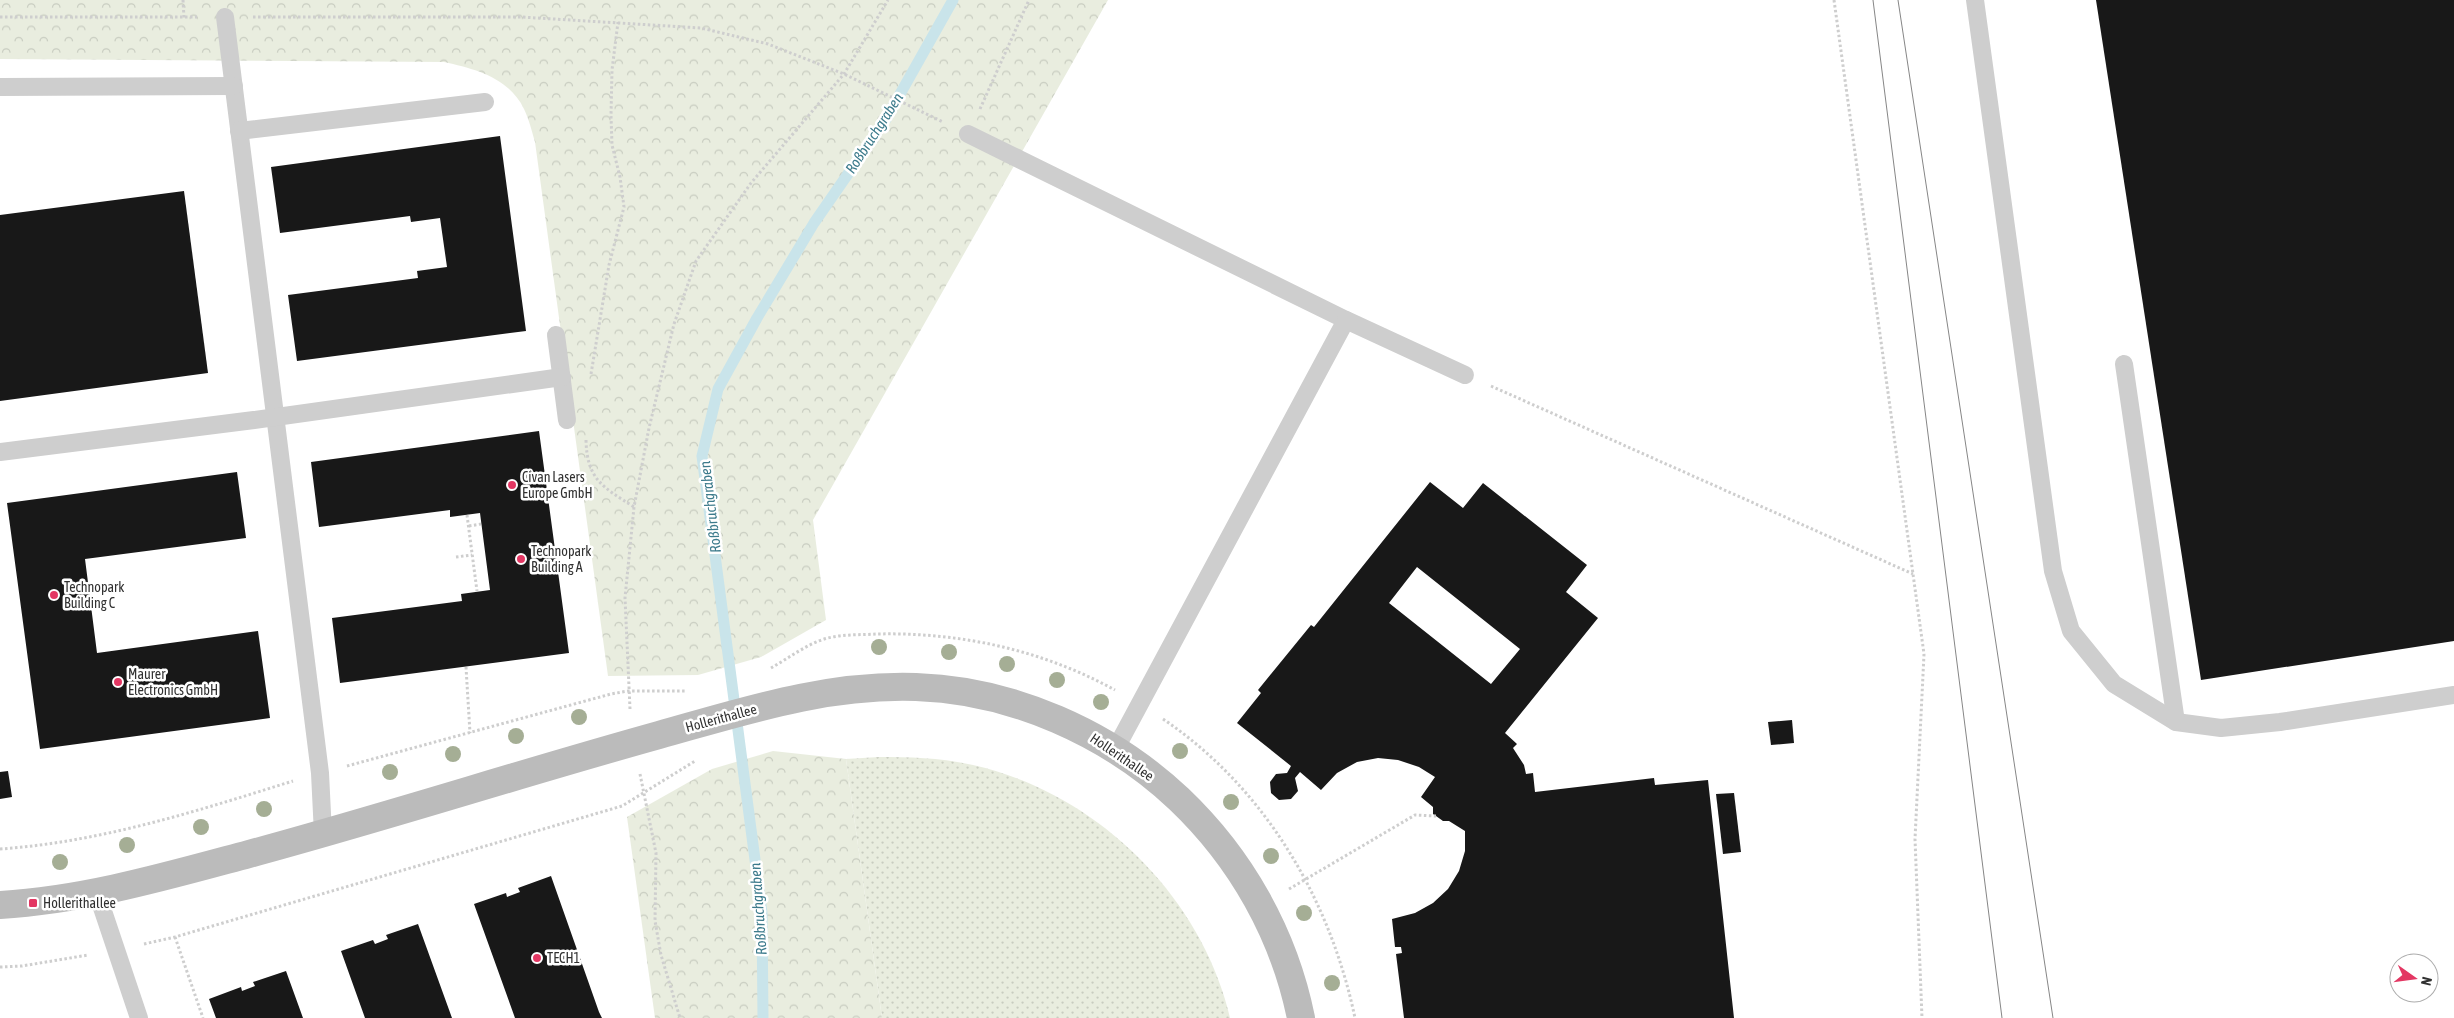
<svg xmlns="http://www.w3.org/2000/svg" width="2454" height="1018" font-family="'Asap Condensed',sans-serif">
<defs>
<pattern id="grass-dots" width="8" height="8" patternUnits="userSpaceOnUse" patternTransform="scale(1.25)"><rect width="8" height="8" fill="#e9eddf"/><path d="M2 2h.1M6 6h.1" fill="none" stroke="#c8ccc0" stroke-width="1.8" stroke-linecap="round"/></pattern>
<pattern id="park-crowns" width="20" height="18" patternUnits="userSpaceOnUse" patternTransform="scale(1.25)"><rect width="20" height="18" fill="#e9eddf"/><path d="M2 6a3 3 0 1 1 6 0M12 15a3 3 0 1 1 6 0" fill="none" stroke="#c8ccc0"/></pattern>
</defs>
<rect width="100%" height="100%" fill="#fff"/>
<path fill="url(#grass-dots)" d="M879 757C911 757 942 758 973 765 1096 793 1201 895 1230 1018H882L846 759Z"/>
<g fill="url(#park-crowns)">
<path d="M0 0H1108L813 520 826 620 761 657 698 675 608 676 535 142C532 132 529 119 524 109 509 78 476 69 444 62L0 59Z"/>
<path d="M773 751 846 759 882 1018H655L627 817 712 769Z"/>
</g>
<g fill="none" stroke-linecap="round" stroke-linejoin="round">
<path stroke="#c9e4ea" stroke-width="11" d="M763 1018 762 913 702 456 718 389 757 318 814 223 886 119 953 0"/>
</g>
<g fill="#181818" fill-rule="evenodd">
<path d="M2096 0H2454V641L2201 680Z"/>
<path d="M500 136 526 331 297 361 288 295 418 278 417 271 447 267 440 218 411 222 410 216 280 233 271 167Z"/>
<path d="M184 191 208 373 0 401V215Z"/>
<path d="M539 431 569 653 340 683 332 618 462 601 461 594 490 590 480 513 450 517V510L319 527 311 462Z"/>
<path d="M237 472 246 538 85 559 97 653 258 631 270 718 40 749 7 503Z"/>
<path d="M1430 482 1463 508 1483 483 1587 565 1566 592 1598 618 1505 733 1517 744 1513 748 1524 765 1526 774 1533 773 1535 792 1654 778 1655 785 1708 780 1734 1018H1404L1396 954 1402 953 1401 947H1395L1392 919 1415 913 1433 903 1448 889 1459 871 1465 851V831L1449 821H1443L1436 816 1433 814V807L1421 797 1435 777 1419 767 1398 760 1378 758 1357 762 1337 773 1321 790 1300 772 1295 778 1298 791 1291 799 1279 800 1271 793 1270 782 1276 774 1287 773 1291 766 1237 723 1261 693 1258 690 1311 625 1314 627ZM1417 567 1520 649 1491 684 1389 603Z"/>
<path d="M1792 720 1794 743 1771 745 1768 722Z"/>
<path d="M8 771 12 797 0 799V772Z"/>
<path d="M1734 793 1741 852 1723 854 1716 794Z"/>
<path d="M551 876 599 1012 602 1018H515L474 904 506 893 507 897 520 892 518 888Z"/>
<path d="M418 924 452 1018H365L341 951 373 940 375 944 388 939 386 935Z"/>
<path d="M286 971 303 1018H216L209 999 241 987 242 991 255 986 253 982Z"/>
</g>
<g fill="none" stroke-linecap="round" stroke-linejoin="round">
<g stroke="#cecece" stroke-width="3" stroke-dasharray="2.5 2.5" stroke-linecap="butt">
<path d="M183 0 184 18"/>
<path d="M1834 0 1924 654 1915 839 1922 1018"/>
<path d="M0 17H197"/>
<path d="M253 17H521L701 28 768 44 844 74 943 122"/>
<path d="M980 109 1029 0"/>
<path d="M591 374 609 265 624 207 620 177 612 145 611 116 612 70 618 22"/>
<path d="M1491 386 1913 574"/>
<path d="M586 440C587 480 603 487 634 507"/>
<path d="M467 515 477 591"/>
<path d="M469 526 481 524"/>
<path d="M456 557 472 555"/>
<path d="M466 667 470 733"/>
<path d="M771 668C789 658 808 643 828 638 844 634 862 635 877 634 960 632 1042 650 1115 690"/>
<path d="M630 709 625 598 634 507 649 428 674 324 696 261 751 183 844 74 888 0"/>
<path d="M1163 719C1265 788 1330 899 1355 1018"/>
<path d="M347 766 611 694 628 691H686"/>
<path d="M640 774 656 853 655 921 661 955 680 1018"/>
<path d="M0 849C101 842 197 811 293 781"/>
<path d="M1289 889 1415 815 1436 816"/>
<path d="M175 937 203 1018"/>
<path d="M144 944 175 937 622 806 695 761"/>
<path d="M0 967 22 966 88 955"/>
</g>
<g stroke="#cecece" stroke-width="18">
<path d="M1975 0 2053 571 2071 631 2114 684 2176 722 2221 728 2280 722 2454 695"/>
<path d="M225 17 320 773 323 834"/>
<path d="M0 87 234 86"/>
<path d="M239 131 485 102"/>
<path d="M968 134 1346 320 1115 750"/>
<path d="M1346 320 1465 375"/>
<path d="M556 335 567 420"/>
<path d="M2124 364 2176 722"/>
<path d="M0 452 254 420 562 377"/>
<path d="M97 893 139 1018"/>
</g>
<path stroke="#bbb" stroke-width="28" d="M0 905C85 900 167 876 249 854 386 817 522 773 659 735 745 711 826 684 916 687 1012 690 1109 733 1179 799 1241 858 1284 934 1301 1018"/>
<g stroke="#868686" stroke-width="1">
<path d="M1873 0 2002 1018"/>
<path d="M1898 0 2053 1018"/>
</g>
</g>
<g fill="#a5ae95">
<circle cx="879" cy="647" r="8"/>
<circle cx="949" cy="652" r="8"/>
<circle cx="1007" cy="664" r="8"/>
<circle cx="1057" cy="680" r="8"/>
<circle cx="1101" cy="702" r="8"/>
<circle cx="579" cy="717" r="8"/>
<circle cx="516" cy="736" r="8"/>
<circle cx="1180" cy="751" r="8"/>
<circle cx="453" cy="754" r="8"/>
<circle cx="390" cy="772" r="8"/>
<circle cx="1231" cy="802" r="8"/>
<circle cx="264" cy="809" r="8"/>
<circle cx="201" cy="827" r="8"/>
<circle cx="127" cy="845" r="8"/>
<circle cx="1271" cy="856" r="8"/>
<circle cx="60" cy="862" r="8"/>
<circle cx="1304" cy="913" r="8"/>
<circle cx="1332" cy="983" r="8"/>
</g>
<g fill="#e33763" stroke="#fff" stroke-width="2">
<circle cx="512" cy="485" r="5"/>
<circle cx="521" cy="559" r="5"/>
<circle cx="54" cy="595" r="5"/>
<circle cx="118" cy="682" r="5"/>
<rect x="28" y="898" width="10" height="10" rx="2.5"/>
<circle cx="537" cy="958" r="5"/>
</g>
<g text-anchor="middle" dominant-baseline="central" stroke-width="5" stroke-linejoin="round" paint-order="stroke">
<g font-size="14" fill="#313131" stroke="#fff" text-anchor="start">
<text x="522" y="477">Civan Lasers<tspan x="522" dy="16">Europe GmbH</tspan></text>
<text x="531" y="551">Technopark<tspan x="531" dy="16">Building A</tspan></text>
<text x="64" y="587">Technopark<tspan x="64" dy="16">Building C</tspan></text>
<text x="128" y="674">Maurer<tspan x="128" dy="16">Electronics GmbH</tspan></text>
<text x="43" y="903">Hollerithallee</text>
<text x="547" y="958">TECH1</text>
</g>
<g font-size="14" fill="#313131" stroke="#fff">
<text transform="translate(721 718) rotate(-15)">Hollerithallee</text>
<text transform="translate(1122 757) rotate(34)">Hollerithallee</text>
</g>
<g font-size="15" font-style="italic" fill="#3d7b8c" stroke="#fff">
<text transform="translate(874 133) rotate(-57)">Roßbruchgraben</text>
<text transform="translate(710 507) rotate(-97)">Roßbruchgraben</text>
<text transform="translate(758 909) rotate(-94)">Roßbruchgraben</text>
</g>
</g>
<g transform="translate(2414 978) rotate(104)"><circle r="24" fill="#ffffff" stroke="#adadad"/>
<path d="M0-4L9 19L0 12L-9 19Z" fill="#e33763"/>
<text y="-8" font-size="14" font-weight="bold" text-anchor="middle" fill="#313131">N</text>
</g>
</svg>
